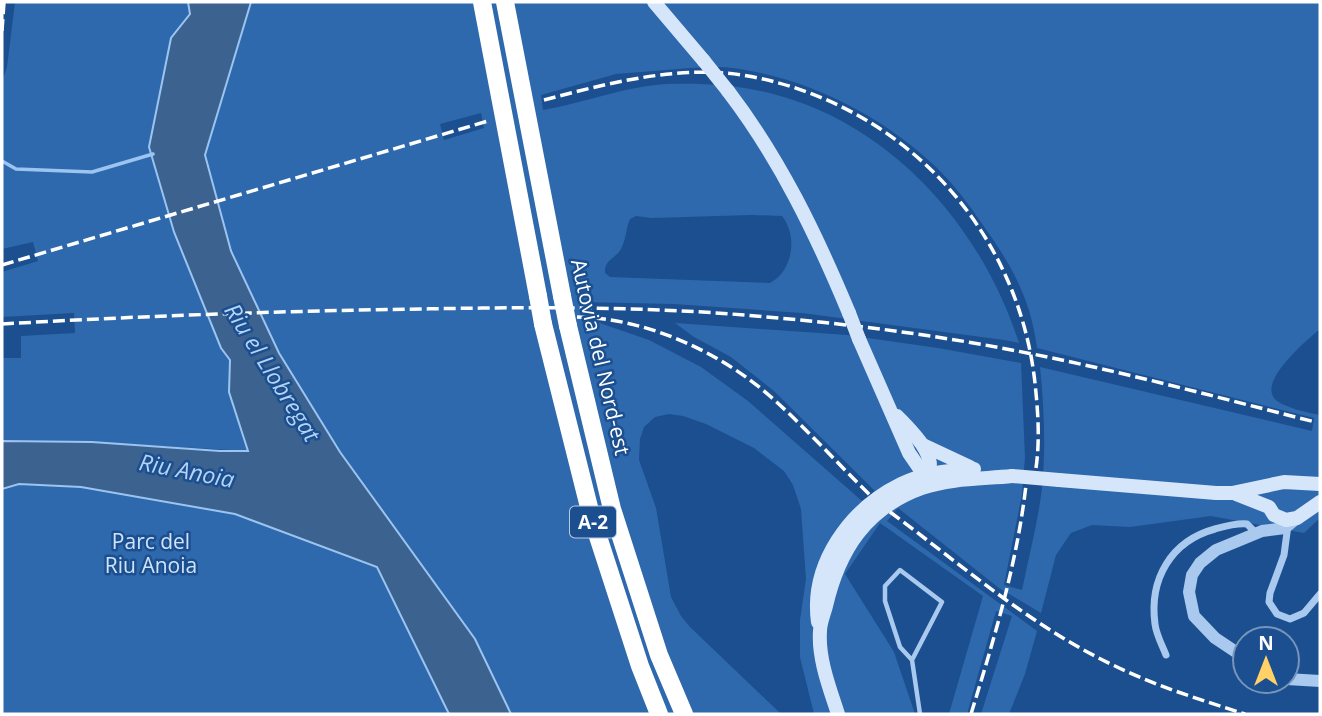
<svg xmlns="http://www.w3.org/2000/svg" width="1322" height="716" font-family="'Open Sans',sans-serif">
<rect width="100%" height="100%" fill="#1b4f8f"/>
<g fill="#2e69ad" fill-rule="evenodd">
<path d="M15 2H188L190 14 171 38 149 147 174 233 221 348 231 360 229 392 248 451 92 442 2 441V358H21V336L75 333 74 313 2 317V272L38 261 33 242 2 249V82L7 67Z"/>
<path d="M251 2H1320V329C1307 340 1260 379 1274 398 1281 407 1309 413 1320 415V518L1304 533 1211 516 1130 527 1092 525 1071 533 1056 555 1041 613 999 588 898 508 887 521 1037 631 1025 674 1009 714H981L1012 616 996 611 967 714H949L983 596 880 523 845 574 894 652 915 714H814L800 657V620L806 579 801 509 793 485 784 471 754 448 706 424 683 416 669 414 655 417 644 427 640 439 639 460 656 508 671 597 681 616 690 627 781 714H511L475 639 340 452 279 353 231 251 205 155ZM690 68C703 68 718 66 732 68 806 77 881 115 935 166 954 184 970 206 985 228 1012 266 1031 300 1037 348L1314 418 1312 431 1040 367C1044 407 1046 448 1042 488 1038 522 1029 556 1022 590L1004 585 1022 494 1025 458 1021 363 938 348 847 335 675 323 694 337 731 357 774 391 875 491 862 501 748 401 701 367 649 340 591 320H581L579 302 674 304 802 313 1004 340 1019 343C982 228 893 125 773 94 739 85 703 83 668 84 625 86 584 103 543 110L541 95 616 74ZM481 113 484 128 444 140 440 124ZM752 215 782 216C798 236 793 271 770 283L610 277 605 273C604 260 615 259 621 249 626 240 626 228 630 219L636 216 651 218Z"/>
<path d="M19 484 81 487 235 514 377 567 449 714H2V489Z"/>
</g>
<path fill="#3c6290" stroke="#9cc4f0" stroke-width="2" d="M188 2H251L205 155 231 251 279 353 340 452 475 639 511 714H449L377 567 235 514 81 487 19 484 2 489V441L92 442 220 451H248L229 392 230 360 221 348 174 232 149 147 171 38 190 14Z"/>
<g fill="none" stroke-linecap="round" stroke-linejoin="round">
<path stroke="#9cc4f0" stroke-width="3.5" d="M2 161 16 169 92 172 153 154"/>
<path stroke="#a9c9ee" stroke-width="4.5" d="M912 660 942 602 900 570 885 586V601L900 647 912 660 920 714"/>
<g stroke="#a9c9ee" stroke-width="7">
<path d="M1288 525 1284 555 1270 593 1269 602 1277 614 1290 619 1304 613 1320 594"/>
<path d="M1166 655C1162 645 1156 634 1155 624 1149 579 1171 541 1215 529 1226 526 1236 523 1247 524L1256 533"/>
</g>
<g stroke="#a9c9ee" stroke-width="12">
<path d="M1245 658 1215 638 1194 616 1189 592 1192 575 1200 563 1216 550 1262 531 1285 528 1297 518"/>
<path d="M1287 679 1320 681"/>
</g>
<g stroke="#d6e6fa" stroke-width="14">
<path d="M654 2 704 61"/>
<path d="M728 91C780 159 816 234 849 313"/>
<path d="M859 339 909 453 922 472 934 475"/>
<path d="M897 416C911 431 944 460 923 480"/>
<path d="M923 445 970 467"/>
<path d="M1059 480 1216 493H1232L1284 482 1320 484"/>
<path d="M1236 494 1269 507 1274 515 1286 520 1297 518 1320 502"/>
<path d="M818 622C810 564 850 509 901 484 924 473 949 470 974 469"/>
<path d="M838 714C830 689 818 659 820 631 820 623 824 614 826 606 839 550 866 508 922 488 951 478 983 479 1012 476"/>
</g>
<g stroke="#fff" stroke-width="18">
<path d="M482 2 538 296"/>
<path d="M505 2 562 296"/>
<path d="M543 324 591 515 640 666 659 714"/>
<path d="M568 326 612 509 659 655 684 714"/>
</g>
<g stroke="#fff" stroke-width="3.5" stroke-dasharray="12 5" stroke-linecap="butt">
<path d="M2 31 4 2"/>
<path d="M544 100C609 83 680 64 748 76 902 104 1018 228 1035 383 1038 411 1040 440 1036 468"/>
<path d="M2 265 488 121"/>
<path d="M577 317C646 318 720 352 771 397 806 428 837 463 870 495"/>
<path d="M2 324C141 316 281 311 421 309 536 307 651 306 766 317 850 324 935 335 1017 351 1117 370 1216 397 1315 422"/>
<path d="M890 512C963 566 1032 627 1115 666 1156 686 1201 700 1245 714"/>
<path d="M971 714C994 639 1017 564 1026 485"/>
</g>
<g stroke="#d6e6fa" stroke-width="14">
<path d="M704 61 728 91"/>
<path d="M849 313 859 339"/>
<path d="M1012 476 1059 480"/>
</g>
<g stroke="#fff" stroke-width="18">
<path d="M538 296 543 324"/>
<path d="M562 296 568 326"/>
</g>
</g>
<g text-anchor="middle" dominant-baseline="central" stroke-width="5" stroke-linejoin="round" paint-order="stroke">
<rect fill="#1b4f8f" stroke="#bbcadd" stroke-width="2" x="570" y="506.5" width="46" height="31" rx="5"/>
<g font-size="19" font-weight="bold" fill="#fff">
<text x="593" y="522">A-2</text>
</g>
<g font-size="21" fill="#fff" stroke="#1b4f8f">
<text transform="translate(601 357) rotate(77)">Autovia del Nord-est</text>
</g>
<g font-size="21" fill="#cfe3fa" stroke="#1b4f8f">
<text x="151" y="541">Parc del<tspan x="151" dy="24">Riu Anoia</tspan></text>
</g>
<g font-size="23" font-style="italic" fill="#b5d3f5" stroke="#1b4f8f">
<text transform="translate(273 372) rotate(58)">Riu el Llobregat</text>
<text transform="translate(187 470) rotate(11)">Riu Anoia</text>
</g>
</g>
<rect width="1322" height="716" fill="none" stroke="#ffffff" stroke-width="7"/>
<g transform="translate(1266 660)"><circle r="33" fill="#1b4f8f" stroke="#7695bc" stroke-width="2"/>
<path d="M0-5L12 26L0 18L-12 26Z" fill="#ffd166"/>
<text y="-10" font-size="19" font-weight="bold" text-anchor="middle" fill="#ffffff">N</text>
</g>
</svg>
